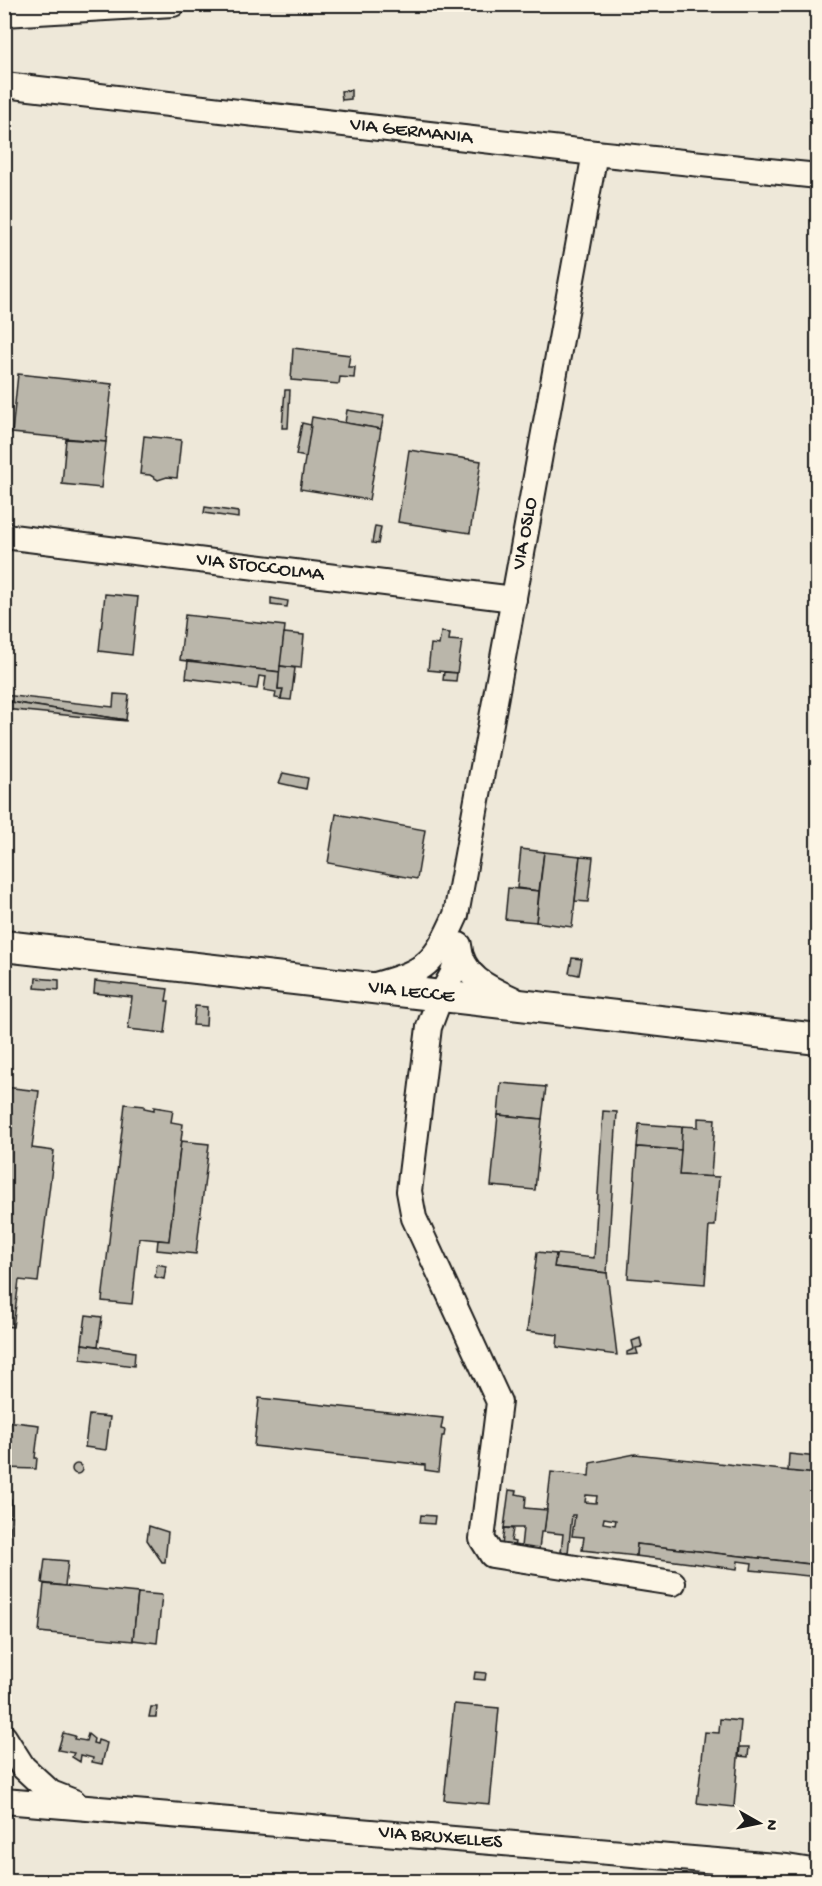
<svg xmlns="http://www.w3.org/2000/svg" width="822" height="1886" font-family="'Gochi Hand',sans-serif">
<rect width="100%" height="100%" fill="#eee8d9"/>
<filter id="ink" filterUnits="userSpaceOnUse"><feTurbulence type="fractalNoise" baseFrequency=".0167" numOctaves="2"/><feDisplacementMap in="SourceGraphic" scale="12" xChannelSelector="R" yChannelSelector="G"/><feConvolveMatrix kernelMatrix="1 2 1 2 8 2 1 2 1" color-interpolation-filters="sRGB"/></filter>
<g filter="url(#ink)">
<g fill="#bab6aa" stroke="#1c1c1c" stroke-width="1.5" fill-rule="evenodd">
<path d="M351 90V99L342 100 341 91Z"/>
<path d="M293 348 350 355 348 367H355L354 378 340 377 339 384 291 380Z"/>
<path d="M18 374 112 384 106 442 12 433Z"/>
<path d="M285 390H290L288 428H282Z"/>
<path d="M347 410 384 416 381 429 345 423Z"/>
<path d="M312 417 381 429 369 500 300 489Z"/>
<path d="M302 423 311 425 306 457 296 455Z"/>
<path d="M144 436 181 440 177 478 167 477 158 480 150 475 140 474Z"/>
<path d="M66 439 106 442 101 488 62 484Z"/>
<path d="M409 450 481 461 470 533 398 522Z"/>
<path d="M205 507 238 512V518L204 513Z"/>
<path d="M375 526 381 527 378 544 372 543Z"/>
<path d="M105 594 138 597 132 655 99 651Z"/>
<path d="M271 598 288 601 287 607 271 605Z"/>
<path d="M185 615 285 626 280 672 180 660Z"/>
<path d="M441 632 450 633 449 640 462 641 457 673 428 670 431 644 439 645Z"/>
<path d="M284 633 304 635 301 668 280 666Z"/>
<path d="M188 661 280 672 278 689H283L281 699 275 698 276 692 264 690 266 677 259 676 257 689 242 687V685L186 678Z"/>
<path d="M280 666 295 668 291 700 281 699 283 689H278Z"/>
<path d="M444 672 457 673 456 681 443 680Z"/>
<path d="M114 694 129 695 126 720 4 701V695L113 707Z"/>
<path d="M4 701 126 720V721L4 709Z"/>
<path d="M283 773 308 778 306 789 279 783Z"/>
<path d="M336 814 425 830 417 879 328 863Z"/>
<path d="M521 849 544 852 539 891 517 888Z"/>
<path d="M544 852 580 856 572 927 536 922Z"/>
<path d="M580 856 593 857 588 902 575 901Z"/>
<path d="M508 888 539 891 536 922 505 919Z"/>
<path d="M572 958 582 959 579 975 569 973Z"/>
<path d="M36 978 59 980V990L35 988Z"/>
<path d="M95 981 168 989 166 1001H169L165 1033 128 1029 132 997 94 993Z"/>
<path d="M195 1006 207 1007 206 1026 193 1025Z"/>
<path d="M501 1083 546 1087 542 1119 498 1115Z"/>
<path d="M4 1087 39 1091 32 1148 54 1151 38 1282 19 1280 13 1327 4 1326Z"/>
<path d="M125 1104 144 1106V1108L154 1110V1107L173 1110 171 1122 183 1124 169 1241 139 1238 132 1304 102 1301Z"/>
<path d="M603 1111 617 1112 607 1273 554 1267 556 1254 594 1258Z"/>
<path d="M498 1115 542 1119 535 1190 491 1186Z"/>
<path d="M698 1118 715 1119 711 1177 679 1175 682 1126 698 1127Z"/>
<path d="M639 1124 682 1127 681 1150 637 1147Z"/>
<path d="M181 1141 209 1144 196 1254 157 1250 158 1240 169 1241Z"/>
<path d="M637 1147 681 1150 679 1175 719 1177 715 1226H709L705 1284 628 1278Z"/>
<path d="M537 1252 556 1254 554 1267 607 1273 617 1355 557 1347 558 1335 527 1331Z"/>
<path d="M157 1264 166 1266 164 1279 155 1277Z"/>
<path d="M86 1315 102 1317 98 1346 82 1344Z"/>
<path d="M640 1338 642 1347 636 1348 638 1354 627 1355V1352L634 1349 632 1341Z"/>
<path d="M82 1344 135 1352 134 1366 81 1359Z"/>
<path d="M259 1398 443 1418 441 1429 445 1430 444 1436H442L438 1472 425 1470V1465L254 1446Z"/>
<path d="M89 1415 110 1417 106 1450 85 1447Z"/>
<path d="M6 1421 39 1425 35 1458H37L36 1469 4 1468Z"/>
<path d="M635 1454 818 1474V1565L637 1544 636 1556 582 1550 584 1537 572 1536 575 1515H572L568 1553 561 1552 563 1534 544 1532 551 1472 589 1476 590 1463ZM586 1495 597 1496 596 1503 585 1502ZM604 1518 616 1520 615 1525 603 1523Z"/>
<path d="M789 1454 818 1457V1474L788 1471Z"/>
<circle cx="77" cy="1469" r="5"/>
<path d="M509 1490 517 1491 516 1494 526 1496 525 1508 547 1510 544 1532H541L539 1550 521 1547 523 1528H504Z"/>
<path d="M11 1500V1516H4V1501Z"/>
<path d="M421 1515 435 1516 434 1524 420 1523Z"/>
<path d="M4 1516H11L9 1554H4Z"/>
<path d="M149 1526 168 1532 165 1562H162L147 1540Z"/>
<path d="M504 1528 513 1529 511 1541 515 1542 514 1547 502 1546Z"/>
<path d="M637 1544 818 1565V1577L751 1570 752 1563 738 1561 737 1569 636 1556Z"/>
<path d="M45 1559 68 1561 65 1586 42 1583Z"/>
<path d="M44 1584 138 1593 133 1641 39 1632Z"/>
<path d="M138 1593 162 1595 157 1643 133 1640Z"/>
<path d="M475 1672 486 1673 485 1680 474 1679Z"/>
<path d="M454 1704 499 1708 490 1804 444 1800Z"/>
<path d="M151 1707H157L156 1717H149Z"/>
<path d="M720 1719 741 1721 734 1807 697 1803 705 1732 719 1733Z"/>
<path d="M63 1733 75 1736 74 1739 86 1741 88 1734 94 1739 93 1743 97 1744 98 1740 107 1743 102 1764 92 1762 93 1758 81 1755 80 1762 72 1757 74 1753 58 1750Z"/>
<path d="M740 1747H749L748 1757 739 1756Z"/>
</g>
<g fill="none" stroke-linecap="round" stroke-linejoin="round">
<defs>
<g id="minor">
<path d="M4 14 173 4"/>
<path id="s1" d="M4 85 595 153 818 176"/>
<path id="s2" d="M4 536 514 599"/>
<path d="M459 945C461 976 488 988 513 999"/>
<path d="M459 952 452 975 441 995 429 1027 409 1191 414 1218 499 1402 482 1539 492 1555 673 1583"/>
<path id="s3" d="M375 985C427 971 434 964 456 915L595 153"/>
<path d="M4 1737 23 1767 51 1793 74 1802"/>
<path id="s4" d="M4 1801 787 1867 818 1872"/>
</g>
<g id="major">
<path id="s5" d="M4 946 818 1039"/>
</g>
</defs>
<use href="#minor" stroke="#1c1c1c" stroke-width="28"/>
<use href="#major" stroke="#1c1c1c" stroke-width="34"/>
<use href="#minor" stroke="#fcf5e5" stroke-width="24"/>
<use href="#major" stroke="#fcf5e5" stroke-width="30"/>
</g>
</g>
<g text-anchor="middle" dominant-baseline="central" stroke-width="4.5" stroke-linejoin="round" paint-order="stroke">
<g font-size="20" fill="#1c1c1c" stroke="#fcf5e5">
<text stroke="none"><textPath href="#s1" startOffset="410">VIA GERMANIA</textPath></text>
<text stroke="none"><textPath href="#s3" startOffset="501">VIA OSLO</textPath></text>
<text stroke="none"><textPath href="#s2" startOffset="258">VIA STOCCOLMA</textPath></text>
<text stroke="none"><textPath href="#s5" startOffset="410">VIA LECCE</textPath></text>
<text stroke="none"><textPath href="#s4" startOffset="438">VIA BRUXELLES</textPath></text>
</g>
</g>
<rect width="822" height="1886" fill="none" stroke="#fcf5e5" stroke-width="24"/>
<rect x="12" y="12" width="798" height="1862" fill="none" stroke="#1c1c1c" stroke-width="2" filter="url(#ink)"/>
<g transform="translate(759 1823) rotate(99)" stroke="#fcf5e5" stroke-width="4.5" paint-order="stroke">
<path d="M0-4.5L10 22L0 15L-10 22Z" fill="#1c1c1c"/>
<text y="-9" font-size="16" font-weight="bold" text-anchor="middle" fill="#1c1c1c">N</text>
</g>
</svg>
